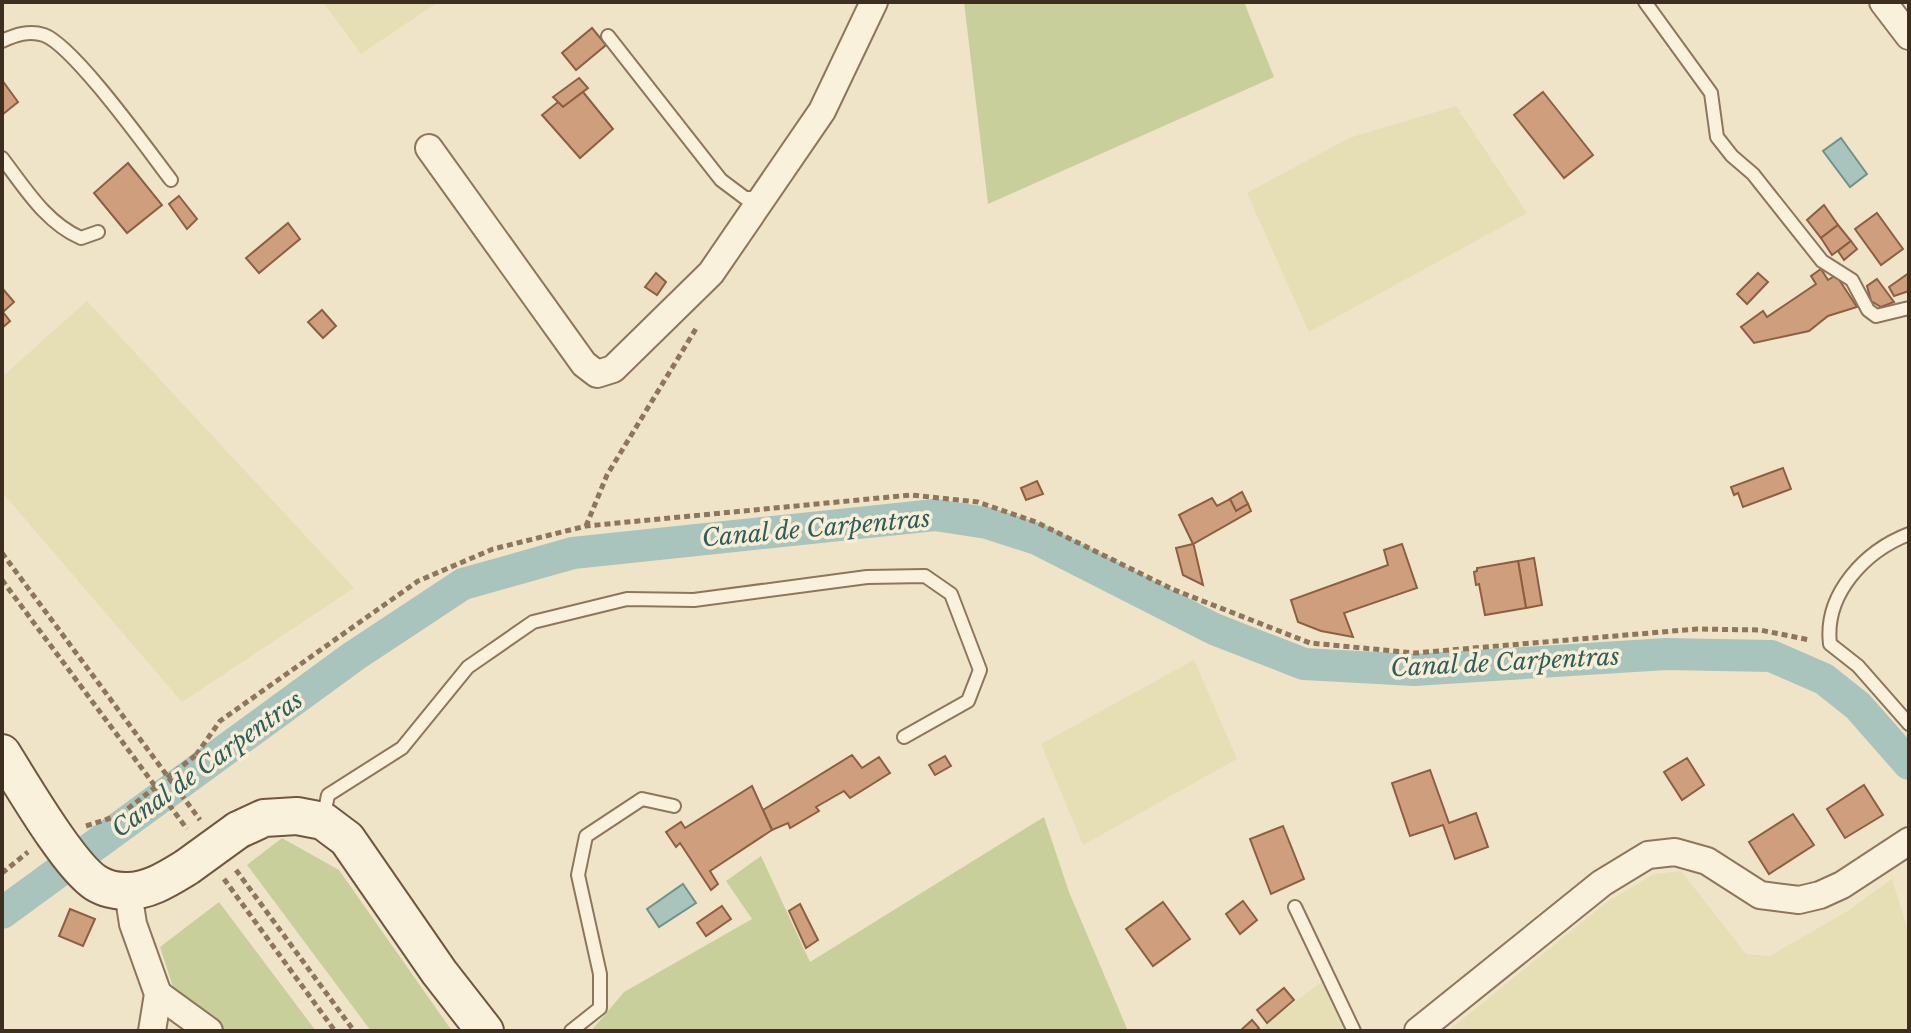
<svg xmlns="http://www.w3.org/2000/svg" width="1911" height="1033" font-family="'Libre Baskerville',serif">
<rect width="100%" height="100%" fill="#f0e4c8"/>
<g fill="#e6deb5">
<path d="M323 2H438L361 54Z"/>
<path d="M1456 106 1527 213 1309 332 1247 193 1349 138Z"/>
<path d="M87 301 354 588 182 702 2 492V377Z"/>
<path d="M1194 660 1237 759 1083 845 1041 744Z"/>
<path d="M1681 871 1746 954 1770 956 1846 912 1892 879 1909 934V1031H1448L1607 902 1654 874Z"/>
<path d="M1324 980 1348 1031H1257Z"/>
</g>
<g fill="#c9cf9b">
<path d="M964 2H1244L1274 77 988 204Z"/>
<path d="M1044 817 1069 892 1128 1031H591L624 992 752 919 726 881 761 856 810 962Z"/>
<path d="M282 838 339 870 452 1031H371L247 865Z"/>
<path d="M219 902 316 1031H217L193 1002 173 987 160 947Z"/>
</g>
<g fill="#a9c4bc" stroke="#6f938a" stroke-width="2">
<path d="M1841 138 1867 174 1850 187 1823 151Z"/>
<path d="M683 884 696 903 659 927 647 909Z"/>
</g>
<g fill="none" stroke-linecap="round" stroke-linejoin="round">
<path stroke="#a9c4bc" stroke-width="32" d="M2 913 354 656 463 584 573 553 935 515 987 523 1037 539 1214 629 1304 664 1414 670 1666 654 1771 656 1824 679 1858 706 1909 764"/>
</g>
<g fill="#cf9f7d" stroke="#8d5f41" stroke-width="2">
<path d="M592 28 606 45 576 70 562 53Z"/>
<path d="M579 78 588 88 563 107 553 97Z"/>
<path d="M2 80 18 102 2 115Z"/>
<path d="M583 92 613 129 580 158 542 115 558 102 563 107Z"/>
<path d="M1543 92 1593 155 1564 178 1514 115Z"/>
<path d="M128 163 162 205 127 233 94 193Z"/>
<path d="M179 196 197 219 187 229 169 204Z"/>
<path d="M1824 205 1838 225 1821 238 1807 220Z"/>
<path d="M1877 213 1903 249 1881 265 1855 229Z"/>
<path d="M288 223 300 239 259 273 246 258Z"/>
<path d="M1838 225 1851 241 1832 255 1821 238Z"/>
<path d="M1851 241 1857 249 1844 260 1838 251Z"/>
<path d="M1821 269 1828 280 1836 275 1857 307 1828 316 1809 331 1754 343 1741 327 1763 311 1767 317 1816 284 1811 276Z"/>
<path d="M656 273 666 282 657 295 645 287Z"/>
<path d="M1758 273 1768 282 1747 304 1737 294Z"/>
<path d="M1909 273V291L1894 296 1889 287Z"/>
<path d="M1877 279 1894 302 1881 307 1871 301 1867 286Z"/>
<path d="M2 288 14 302 3 312 10 321 2 328Z"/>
<path d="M322 310 336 326 323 338 308 322Z"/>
<path d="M1783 468 1791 489 1743 507 1738 493 1734 495 1731 487Z"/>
<path d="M1037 481 1043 494 1026 500 1021 488Z"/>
<path d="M1242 492 1248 504 1236 511 1230 499Z"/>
<path d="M1212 498 1217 506 1230 499 1236 511 1248 504 1251 511 1193 544 1179 515Z"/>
<path d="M1193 544 1194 546 1203 585 1183 575 1176 548Z"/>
<path d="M1402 544 1417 588 1344 613 1353 637 1321 631 1298 622 1291 600 1388 565 1384 550Z"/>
<path d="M1534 558 1542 605 1526 608 1518 561Z"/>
<path d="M1518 561 1526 608 1485 615 1479 584 1476 585 1474 572 1477 571V568Z"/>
<path d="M852 755 862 768 879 757 890 773 850 798 844 791 816 807 819 811 790 828 788 823 772 830 763 810Z"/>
<path d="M945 756 951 766 935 775 929 765Z"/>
<path d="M1687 758 1704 785 1682 800 1664 772Z"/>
<path d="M1430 770 1449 823 1476 813 1488 847 1455 859 1443 825 1410 836 1392 783Z"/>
<path d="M1864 785 1883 815 1845 838 1827 809Z"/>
<path d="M752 786 772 830 710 871 718 884 711 890 680 843 676 847 666 832 681 822 685 828Z"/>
<path d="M1793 814 1814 845 1769 874 1749 842Z"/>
<path d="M1283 826 1304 879 1271 894 1250 839Z"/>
<path d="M1243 901 1257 920 1240 934 1226 914Z"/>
<path d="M1163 902 1190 939 1153 966 1126 929Z"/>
<path d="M800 904 818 940 806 948 789 911Z"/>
<path d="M722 906 731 919 706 936 697 923Z"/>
<path d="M70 909 95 919 83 946 59 936Z"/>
<path d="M1284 988 1294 1000 1267 1023 1257 1010Z"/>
<path d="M1252 1020 1259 1028 1255 1031H1240Z"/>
</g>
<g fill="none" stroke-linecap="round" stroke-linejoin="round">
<defs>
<g id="lane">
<path d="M1645 2 1711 93 1717 137 1732 156 1753 174 1822 261 1852 280 1868 310 1876 316 1909 308"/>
<path d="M608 36 721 180 745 198H760"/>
<path d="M2 41C15 35 29 30 44 35 74 46 148 150 171 180"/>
<path d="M2 158C25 188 46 223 81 238L98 232"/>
<path d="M1909 534C1865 551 1824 594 1830 644L1858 666 1909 724"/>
<path d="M323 820 328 795 402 748 468 667 533 622 627 599 694 600 867 577 925 576 951 594 980 670 968 701 904 737"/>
<path d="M1295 907 1354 1031"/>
<path d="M571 1031 600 1008V974L578 875 586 836 642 799 674 806"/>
</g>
<g id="street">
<path d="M1883 2 1909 36"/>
<path d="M429 148 584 364 597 374 613 369 711 273 822 111 874 2"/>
<path d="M128 892 133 924 158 994 152 1031"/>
<path d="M158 994 209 1031"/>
<path d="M1418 1031 1602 883 1648 855 1675 852 1707 861 1760 895 1799 900 1820 895 1842 885 1909 841"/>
</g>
<g id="secondary">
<path d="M2 753C21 783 69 866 96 883 104 888 116 891 125 891 148 892 169 878 187 867"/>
<path d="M238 830 264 818 297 816 323 821 347 839 439 972 485 1031"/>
</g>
</defs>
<use href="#lane" stroke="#8d765c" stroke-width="16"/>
<use href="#street" stroke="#8d765c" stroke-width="30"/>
<use href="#secondary" stroke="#6f573f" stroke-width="40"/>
<g stroke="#8d765c" stroke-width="5" stroke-dasharray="6 4" stroke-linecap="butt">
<path d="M586 526 607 475 697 327"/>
<path d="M2 553 200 820"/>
<path d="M2 580 187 829"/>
<path d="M196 755 220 721 418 581 493 549 586 526 911 495 978 502 1036 522 1172 589 1310 643 1415 653 1697 629 1760 630 1810 640"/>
<path d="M86 826 120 815"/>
<path d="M236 870 354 1031"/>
<path d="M2 873 28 852"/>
<path d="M224 879 335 1031"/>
</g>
<use href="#lane" stroke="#faf1dc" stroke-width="12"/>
<use href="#street" stroke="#faf1dc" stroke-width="26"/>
<use href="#secondary" stroke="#faf1dc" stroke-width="36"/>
<defs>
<path id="secondary-bridge" d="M187 867 238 830"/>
</defs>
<use href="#secondary-bridge" stroke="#6f573f" stroke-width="40" stroke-linecap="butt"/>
<path stroke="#8d765c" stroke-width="5" stroke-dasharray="6 4" stroke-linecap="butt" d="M120 815 196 755"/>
<use href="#secondary-bridge" stroke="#faf1dc" stroke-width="36"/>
</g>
<g text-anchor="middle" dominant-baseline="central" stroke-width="7" stroke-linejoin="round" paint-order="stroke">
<g font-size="24" font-style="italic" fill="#2f5d5a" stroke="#f7eed8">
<text transform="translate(816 528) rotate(-5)">Canal de Carpentras</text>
<text transform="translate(1505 662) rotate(-3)">Canal de Carpentras</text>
<text transform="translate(207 764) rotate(-36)">Canal de Carpentras</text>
</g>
</g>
<rect width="1911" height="1033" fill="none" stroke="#3d2e20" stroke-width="8"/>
</svg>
